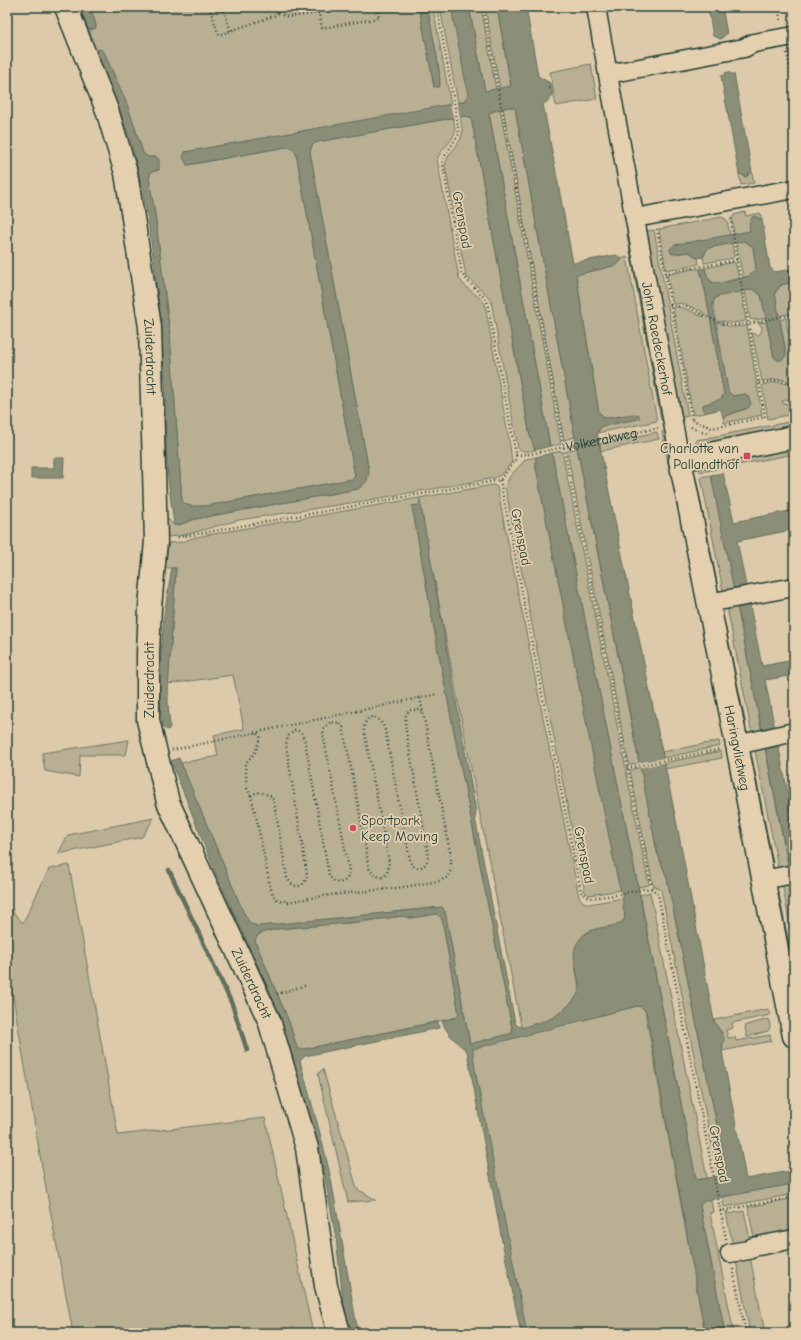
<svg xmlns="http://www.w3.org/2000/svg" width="801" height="1340" font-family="'Comic Neue',sans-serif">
<rect width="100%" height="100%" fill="#dccaaa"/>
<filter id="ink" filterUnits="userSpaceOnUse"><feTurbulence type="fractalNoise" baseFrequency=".025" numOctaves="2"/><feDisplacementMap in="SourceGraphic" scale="8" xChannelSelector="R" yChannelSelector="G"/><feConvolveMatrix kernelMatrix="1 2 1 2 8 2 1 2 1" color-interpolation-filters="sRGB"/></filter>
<g filter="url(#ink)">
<g fill="#b9b094" stroke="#6c7664">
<path d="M90 7H419L432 75 433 84 440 86 439 70 427 7H433L451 105 185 152V159L188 165 286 147 291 148 296 153 355 476 353 479 206 506C197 506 188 508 182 502L170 335 155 214 149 178 151 172 159 170 156 157H148L143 153 134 124 104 52 100 49 97 50 96 52 89 29 91 30 96 25Z"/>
<path d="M440 7H452L468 94C466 100 463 102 458 103Z"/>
<path d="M469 7H481L496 89 485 91Z"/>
<path d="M485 7H497L511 87 500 89Z"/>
<path d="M591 64 597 99 556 106 550 72Z"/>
<path d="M513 107 515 108 575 437 564 440 503 108Z"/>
<path d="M500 109 561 444 550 446 489 113Z"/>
<path d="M463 116 471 117 530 436 535 450C529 451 523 453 518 448L491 301 487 295 466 276 445 166C447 152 459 147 462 135 463 129 461 122 460 117Z"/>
<path d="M453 118C454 122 455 127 455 131 454 141 441 149 437 159L459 278C465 289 478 294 485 304L510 446 512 462 503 473 495 478 357 502 239 520 184 535 168 537 166 517 174 525H179L195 519 358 489 363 485 369 472 310 152C311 146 313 144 317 142Z"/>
<path d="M752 172 754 183 741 185 739 174 744 175V177L748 176V174Z"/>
<path d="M745 212 746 216 760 213 762 220 759 218 752 220 751 231 734 234 732 219 734 215Z"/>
<path d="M722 217 727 220 730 235 673 246 672 254 689 252 698 258 699 264 666 270 659 229Z"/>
<path d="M654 230 688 416 677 419 644 235 647 231Z"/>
<path d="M632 234 664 419 661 420 627 235Z"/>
<path d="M744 241 753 247 756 268 750 276 743 277 736 242Z"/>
<path d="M732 243 734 256 733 258 704 263 703 257 708 248Z"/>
<path d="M627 257 657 421 597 433 602 426 638 419 634 414 606 418 599 413 576 274C586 272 618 268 621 259Z"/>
<path d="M734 262 735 263 739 278C721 282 710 291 705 268Z"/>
<path d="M692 269H700L706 295 724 394 721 399 703 405 704 413 693 415 673 307C686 306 692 313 703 317V312L683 303 673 304 667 275Z"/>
<path d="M794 282V312L779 316 775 293 781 285Z"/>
<path d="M753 289 761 295 766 318 754 320 750 319 745 291Z"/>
<path d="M741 291 746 321 732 323 721 321V324L731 327 747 326 762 415 724 423 723 417 748 408 745 394 733 396 728 391 713 302C717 293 732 293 741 291Z"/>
<path d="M787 318C786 326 787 335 794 339V384L782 379 762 381 752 333 756 335H759C762 331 764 327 758 323L766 322 774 357H785L786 352 780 320Z"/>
<path d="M775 382H781L794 387V399L782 401 783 404 794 402V414L768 419 762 385Z"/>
<path d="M794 421V430L697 446 695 445 696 440 709 438V437H712Z"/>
<path d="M664 431 667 433 674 467 669 468 662 432Z"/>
<path d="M657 432 659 439 601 451 600 444Z"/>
<path d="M794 444V454L701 472 699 470 700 466Z"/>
<path d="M577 448 639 763 629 765 567 451Z"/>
<path d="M562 451 649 885 638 887 552 453Z"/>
<path d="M536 457V468L618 881 622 890 589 895 585 892 574 840 505 486 510 476 526 459Z"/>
<path d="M711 475 735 594 724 596 701 477Z"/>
<path d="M696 478 718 587 712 588 690 479Z"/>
<path d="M493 485 497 487 579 897 583 902 589 904 623 898C623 905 626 914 624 920 612 931 590 924 580 939 571 953 575 966 578 981 578 984 579 987 579 990 579 998 559 1014 552 1018 545 1022 536 1024 528 1026L525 1034 637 1006 642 1007 645 1011 705 1333H526L502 1222 470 1045 522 1031 423 521 420 499 419 505 412 506 438 650 513 1033 470 1044 445 912 442 907 261 926 253 925 247 928 176 764 218 756 214 735 244 729 233 675 168 684 176 568H164L169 543 182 542 196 537Z"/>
<path d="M737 605 762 733 752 734 727 607Z"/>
<path d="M724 619 746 725 739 726 718 620Z"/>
<path d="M129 740 126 755H80L79 777 45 771 42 753Z"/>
<path d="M719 741 720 746 663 758 662 752Z"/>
<path d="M764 743 789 870 779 872 754 745Z"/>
<path d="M721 751 722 758 665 769 664 763Z"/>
<path d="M752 757 773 863 767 864 746 758Z"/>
<path d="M641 767 657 852 667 878 726 1170 725 1172 718 1176 662 895 661 890 653 885 630 770Z"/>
<path d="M154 818 142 837 58 854 68 835Z"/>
<path d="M69 865 118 1135 265 1118 313 1333H73L41 1161 7 961V906L23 923 49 869Z"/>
<path d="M792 881 794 892V947L782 883Z"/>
<path d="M650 892 707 1178 697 1180 695 1174 640 895Z"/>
<path d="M779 894 794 969V1002L773 895Z"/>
<path d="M433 914H437L442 919 459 1014 458 1017 302 1050 297 1048 289 1022 255 941 257 936 264 932 277 929 359 922 403 916 411 918Z"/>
<path d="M768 1009 770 1015 732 1023 733 1028 726 1030 728 1038 735 1037 736 1041 770 1035 771 1041 722 1051C722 1044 724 1038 721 1031 718 1027 715 1025 714 1020Z"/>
<path d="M769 1019 770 1027 768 1031 747 1037 745 1028 746 1025Z"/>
<path d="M323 1069 357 1189 376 1200 348 1202 318 1074Z"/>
<path d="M794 1182V1194L724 1207 722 1197 792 1184Z"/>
<path d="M794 1198V1235L755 1243 748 1207Z"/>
<path d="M711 1199 713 1212 710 1213 734 1333H725L700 1206 702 1202Z"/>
<path d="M728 1211V1214L744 1211 751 1244 734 1251 726 1212Z"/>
<path d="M749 1252 765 1333H750L735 1255Z"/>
</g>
<g fill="#8c8f78" stroke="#606e5d">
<path d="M80 7H90L96 25V28L90 30 87 27Z"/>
<path d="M419 7H427C430 20 443 80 439 87H434L432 75Z"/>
<path d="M451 7H469L485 91 511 86 497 7H526L538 76 550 83C553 94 555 98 543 104L573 263 616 255 621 258V261L617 265 576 275 599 413 606 418 638 414 640 417 638 419 602 426 597 433 677 825 714 1021 724 1038 722 1051 746 1179 790 1171 794 1172V1182L792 1184 711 1199C706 1201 702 1201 700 1206L725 1333H705L646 1011 642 1007 637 1006 473 1049V1054L476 1075 527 1333H521L503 1246 467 1051C457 1043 446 1033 442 1021L458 1017 459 1014 442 919 437 914 411 918 403 916 359 922 277 929 260 933 257 936 255 941 289 1022 297 1048 299 1050 438 1022 439 1028 305 1056 300 1061 321 1137 331 1179 358 1333H350L343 1300 336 1238 323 1167 290 1048 269 990 216 874 171 761 179 758 243 911 248 920 253 925 261 926 442 907 445 912 470 1044 513 1033 438 650 412 506 419 505 421 507 476 812 475 818 515 1023C521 1031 527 1026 534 1024 540 1022 547 1021 552 1018 559 1014 579 999 579 990 580 972 567 955 580 939 593 923 612 931 624 920L625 916 623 907V898L618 881 601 797 536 468V457L552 453 695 1174 697 1180 718 1176 725 1172 726 1169 667 878 657 852 575 437 515 108C507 105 497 110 489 113L550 446 535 450 530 436 471 117 463 116 317 142 312 145 310 152 369 472 367 481 358 489 195 519 179 525H174C172 505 168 485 167 465 165 438 166 410 165 383 160 308 153 231 135 158 126 121 109 88 96 52L97 50 100 49 104 52 127 104 143 153 148 157H156L159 159V170L151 172 149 178 155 214 170 335 182 501C188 508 197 506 206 506L353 479 355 476 296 153 291 148 286 147 187 165 183 157 185 152 463 102 465 100 468 94Z"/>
<path d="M708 7H722L727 34 723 36V38L719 39 718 37H715L713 36Z"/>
<path d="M729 72 730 74H734L752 172 748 174V176L744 177V175L739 174 721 76 725 75V73Z"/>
<path d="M756 216 757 218H759L762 220 770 268 775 272 794 269V282L781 285 775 293 786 355C784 360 778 363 774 357L761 295 753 289 716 297 714 300 712 305 728 391 733 396 745 394 748 396 751 404 748 408 723 417 721 409 704 413 703 405 721 399 724 394 706 294 700 269 705 268C706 272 706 277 709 280 715 287 741 278 750 276L756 268 753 247 744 241 708 248 703 257 698 258 689 252 672 254 670 252V249L674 245 750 231 749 222 752 219V217Z"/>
<path d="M54 458H64L63 478H31V468H54Z"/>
<path d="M723 473 734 522 794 510V528L791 530 737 541 762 666 794 660V675L765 680 790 804H794V818H792L794 828V892L711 475Z"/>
<path d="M172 568H176L168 689V705L170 726 169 729 167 730 163 727 159 696 160 669 164 615Z"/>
</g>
<g fill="#dccaaa">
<path d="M457 101 460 118 454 120 450 103Z"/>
<path d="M665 758 666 762 639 768 637 763Z"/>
</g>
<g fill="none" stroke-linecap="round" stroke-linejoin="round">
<path stroke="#606e5d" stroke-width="4.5" d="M169 870 232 1004 247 1050"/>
<defs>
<g id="street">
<path id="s2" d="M596 7 610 86 680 460"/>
<path d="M608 74 744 48 754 43 794 36"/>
<path d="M635 218 794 189"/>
<path d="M708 603 794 587"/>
<path d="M737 745 794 732"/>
<path d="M763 880 794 874"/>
<path d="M730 1253 749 1250 753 1247 794 1239"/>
</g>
<g id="secondary">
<path id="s3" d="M66 7 107 110 126 173 150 327 156 541 150 607 148 653V720L168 802 269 1020 307 1148 326 1286 339 1333"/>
<path id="s4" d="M794 437 680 460 737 745 794 1036"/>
</g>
</defs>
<use href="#street" stroke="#1f3d34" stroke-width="21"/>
<use href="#secondary" stroke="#1f3d34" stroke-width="25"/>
<g stroke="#1f3d34" stroke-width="2.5" stroke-dasharray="1 3" stroke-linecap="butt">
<path d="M209 7 219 35 276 15 281 11"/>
<path d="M222 7 231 31"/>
<path d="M280 7 283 15 288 17 319 13 322 28 379 18 377 7"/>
<path d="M318 7 319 13"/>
<path d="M483 7 564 448 652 889"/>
<path d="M778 7 781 22"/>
<path d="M787 53 794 90"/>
<path d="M549 88H551"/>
<path d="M657 229 692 420"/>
<path d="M665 273 737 260"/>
<path d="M670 306H686L699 313 721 323 734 325 748 324 794 314"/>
<path d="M759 383 780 380 794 386"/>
<path d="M692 420 712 428 765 417 737 260 732 228 731 217"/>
<path d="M691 427 702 432 710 433"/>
<path id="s1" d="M516 455 530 454 658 428"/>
<path d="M500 480 581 892 590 898 616 895 643 889H652L658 894 726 1239"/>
<path d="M174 538 500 480 515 461 516 455 487 301C479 291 470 284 462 274L442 160 459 134 457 119 437 7"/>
<path d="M420 698 426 728 451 858V870L448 877 439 881 404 887 322 896 288 902 276 899 273 895 270 886 256 816 251 796C257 790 265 793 272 797L275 807 287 878C291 884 295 888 302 885L306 880 307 874 286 745 288 736 295 730 301 732 305 741 329 875C333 883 340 885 347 879L349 869 323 734 324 728 331 722 340 723 343 727 358 804 369 868C372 874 376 877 383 877L387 874 389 862 364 730C364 712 380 714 385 730L410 860C412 866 414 867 419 868 427 865 428 861 428 853L405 725 406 716 409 710H420L423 714"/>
<path d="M172 750 438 694"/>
<path d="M627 768 721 749"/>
<path d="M251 796 247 788 245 764 256 751 260 737 256 732"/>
<path d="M277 994 307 985"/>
<path d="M720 1211 794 1197"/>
<path d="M733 1269 746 1333"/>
</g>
<use href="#street" stroke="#e4d0af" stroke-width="18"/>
<use href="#secondary" stroke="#e4d0af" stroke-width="22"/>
</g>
</g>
<g fill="#d1495b" stroke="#e4d0af" stroke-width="1.5">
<rect x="743" y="452" width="8" height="8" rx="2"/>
<circle cx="353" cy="828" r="4"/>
</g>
<g text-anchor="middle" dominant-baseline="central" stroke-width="3.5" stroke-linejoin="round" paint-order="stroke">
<g font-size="14" fill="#1f3d34" stroke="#e4d0af">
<text transform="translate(462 220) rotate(80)">Grenspad</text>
<text stroke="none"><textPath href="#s2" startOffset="337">John Raedeckerhof</textPath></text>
<text stroke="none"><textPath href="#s3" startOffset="362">Zuiderdracht</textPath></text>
<text stroke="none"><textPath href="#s1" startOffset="87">Volkerakweg</textPath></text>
<text transform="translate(521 537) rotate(79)">Grenspad</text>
<text transform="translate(149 680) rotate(-90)">Zuiderdracht</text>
<text stroke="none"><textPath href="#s4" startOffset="410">Haringvlietweg</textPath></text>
<text transform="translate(584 855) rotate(79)">Grenspad</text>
<text stroke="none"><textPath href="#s3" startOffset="1010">Zuiderdracht</textPath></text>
<text transform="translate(719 1154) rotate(79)">Grenspad</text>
</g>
<g font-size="14" fill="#1f3d34" stroke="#e4d0af" text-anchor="end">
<text x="739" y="448">Charlotte van<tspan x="739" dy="16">Pallandthof</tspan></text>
<text x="361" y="820" text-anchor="start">Sportpark<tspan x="361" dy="16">Keep Moving</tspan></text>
</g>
</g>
<rect width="801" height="1340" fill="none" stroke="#e4d0af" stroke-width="24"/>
<rect x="12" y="12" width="777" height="1316" fill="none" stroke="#1f3d34" stroke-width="1.5" filter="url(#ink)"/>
</svg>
